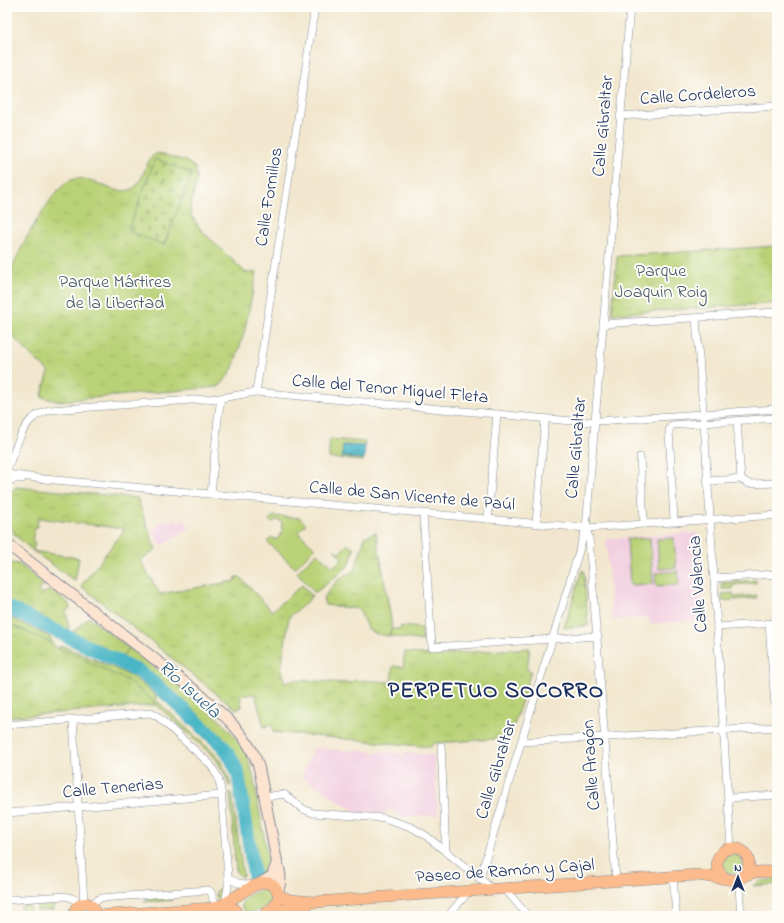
<svg xmlns="http://www.w3.org/2000/svg" width="784" height="923" font-family="'Indie Flower',sans-serif">
<defs>
<pattern id="grass-tufts" width="24" height="20" patternUnits="userSpaceOnUse"><rect width="24" height="20" fill="#bad277"/><path d="M3 7l-1-3M5 7V3M7 7l1-3M15 17l-1-3M17 17v-4M19 17l1-3" fill="none" stroke="#9fb569"/></pattern>
<pattern id="cemetery-stones" width="16" height="16" patternUnits="userSpaceOnUse"><rect width="16" height="16" fill="#bad277"/><path d="M2 7V4a2 2 0 0 1 4 0v3zM10 15v-3a2 2 0 0 1 4 0v3z" fill="#9fb569"/></pattern>
<pattern id="water-waves" width="16" height="10" patternUnits="userSpaceOnUse"><rect width="16" height="10" fill="#4ab6c6"/><path d="M0 5q4-4 8 0t8 0" fill="none" stroke="#3d94a4"/></pattern>
</defs>
<rect width="100%" height="100%" fill="#fdfcf7"/>
<filter id="ink" filterUnits="userSpaceOnUse"><feTurbulence type="fractalNoise" baseFrequency=".025" numOctaves="2"/><feDisplacementMap in="SourceGraphic" scale="8" xChannelSelector="R" yChannelSelector="G"/><feConvolveMatrix kernelMatrix="1 2 1 2 8 2 1 2 1" color-interpolation-filters="sRGB"/></filter>
<filter id="wash" filterUnits="userSpaceOnUse"><feTurbulence type="fractalNoise" baseFrequency=".012" numOctaves="4" result="noise"/><feDisplacementMap in="SourceGraphic" scale="16" xChannelSelector="R" yChannelSelector="G"/><feGaussianBlur stdDeviation="0.9" result="paint"/><feColorMatrix in="noise" values="0 0 0 0 0 0 0 0 0 0 0 0 0 0 0 0 0 1.4 0 .05"/><feComposite in="paint" operator="in"/></filter>
<g filter="url(#wash)">
<rect width="100%" height="100%" fill="#f2e7ce"/>
<g fill="#f2cfe0">
<path d="M175 518 178 523 184 519 190 528 161 546 152 531 158 527 157 525 166 519 168 522Z"/>
<path d="M697 532 703 620 650 624 649 617 612 620 606 539Z"/>
<path d="M313 748 344 750V751H349V750L372 751V753H377V752L400 753V755H404V753L434 755 438 815 403 817 388 809 384 815 360 814 302 777Z"/>
</g>
<g fill="url(#grass-tufts)" stroke="#6a806a">
<path d="M158 153 186 161 195 168 197 180 190 209 191 215 201 230 246 273 257 272 244 333 233 368 223 383 218 387 57 401 41 397 49 372C38 361 12 340 8 327 6 319 6 293 7 285 10 263 51 188 71 180 92 172 111 198 132 189 146 182 143 158 158 153Z"/>
<path d="M777 246V303L612 314 617 256Z"/>
<path d="M16 487 137 498 156 550 140 560 160 594 235 581 236 577H240L272 611 302 585 312 596 306 603 289 617 281 671 285 683 294 680 350 683 356 680 391 682 393 666 403 667 405 652 429 655 530 648 527 669 531 671 510 738 435 743 430 747 273 732 272 725 264 727 255 694 240 696 242 707 236 709 81 586 125 529 38 518 37 527H35L32 541 35 542 33 551 14 534V531L7 525V495Z"/>
<path d="M376 532 392 625 389 636C366 633 368 630 359 609L325 605 323 598 337 581 355 569 365 537Z"/>
<path d="M9 563 19 564 42 583 44 586 38 589 41 594 51 590 69 604 70 609 66 610 69 628 65 630 17 607 7 600V567Z"/>
<path d="M582 570 584 571 588 626 564 628Z"/>
<path d="M7 616 50 637 52 643 57 648 62 646 123 672 136 679 157 696 152 701 157 705 7 717Z"/>
<path d="M89 617 129 648 122 657 72 633Z"/>
</g>
<path fill="url(#cemetery-stones)" stroke="#6a806a" d="M155 159 192 173 164 245 128 231Z"/>
<g fill="#bad277" stroke="#6a806a">
<path d="M331 439 365 442V446L343 445 342 457 364 459 363 461 329 458V441Z"/>
<path d="M274 516 300 518 306 524 298 532 315 548 295 568 267 542 272 537 276 540 282 533 281 532 283 530 281 528 282 524 281 521 275 520 272 523 269 520Z"/>
<path d="M650 538 653 584 630 585 627 539Z"/>
<path d="M674 538 676 568 659 569 657 539Z"/>
<path d="M348 544 354 548 351 560 347 567 315 593 297 572 317 553 333 567 342 558 334 549 339 553Z"/>
<path d="M33 551 79 558 75 581Z"/>
<path d="M678 571 679 585 656 586 655 573Z"/>
<path d="M756 580V583L733 585V589H722L721 583Z"/>
<path d="M733 593 734 597 757 595V598L722 601V594Z"/>
<path d="M7 616 50 637 52 643 9 624 7 623Z"/>
<path d="M401 626 422 628 423 641 389 636 392 629H400Z"/>
<path d="M62 646 123 672 136 679 157 696 155 699 218 757 227 773 231 785 229 786 225 774 216 759 147 696 128 681 87 661 57 648Z"/>
<path d="M129 648C166 677 221 711 245 752 249 759 251 767 253 775L269 864C270 870 267 875 260 875V874L243 772 237 757 227 743 214 730 153 676 143 668 122 657Z"/>
<path d="M230 793H232L243 876H240L236 872Z"/>
<circle cx="733" cy="864" r="10"/>
<path d="M777 879V884L753 886 760 881Z"/>
<path d="M223 887 224 894 222 899 219 900 216 897V892L218 889Z"/>
<path d="M266 890 269 891 272 896C270 907 254 916 244 911L241 905C245 895 255 891 266 890Z"/>
<path d="M165 896 172 900 143 902 150 897Z"/>
<path d="M49 903H53V910L37 911V904H42L43 906H49Z"/>
<rect x="21" y="905" width="9" height="7"/>
</g>
<path fill="url(#water-waves)" stroke="#327292" d="M343 445 365 446 364 459 342 457Z"/>
<g fill="none" stroke-linecap="round" stroke-linejoin="round">
<path stroke="#4ab6c6" stroke-width="14" d="M7 607 140 672 169 696 223 746 232 760 238 773 254 875"/>
</g>
</g>
<g filter="url(#ink)">
<g fill="none" stroke-linecap="round" stroke-linejoin="round">
<defs>
<g id="street">
<path d="M620 116 777 106"/>
<path d="M696 318 704 423 731 848"/>
<path d="M603 324 777 312"/>
<path d="M256 392 315 7"/>
<path d="M737 421 741 479"/>
<path d="M640 457 644 524"/>
<path d="M7 470C13 455 20 430 32 419 37 414 43 412 49 410L221 398 256 392 583 422 777 409"/>
<path d="M7 474 44 479 586 528 777 515"/>
<path d="M707 481 741 479 749 484 777 483"/>
<path d="M7 482 14 479H22"/>
<path d="M211 494 218 418 221 398"/>
<path d="M423 514 432 647 598 636"/>
<path d="M488 519 497 414"/>
<path d="M674 521 669 430 672 425 777 418"/>
<path d="M536 524 545 419"/>
<path d="M586 528 589 538 616 881"/>
<path d="M714 578 777 574"/>
<path d="M769 623 775 705"/>
<path d="M717 627 777 623"/>
<path d="M73 720 84 903"/>
<path d="M7 725 150 713 157 716 210 764 218 777 221 790 228 876V887L225 903"/>
<path d="M521 742 777 727"/>
<path d="M441 746 446 852"/>
<path d="M265 797 284 794 303 809 313 813 384 818 411 827 425 835 494 890"/>
<path d="M729 798 777 795"/>
<path d="M7 813 222 795"/>
<path d="M673 876 676 916"/>
<path d="M228 878 238 883 254 885"/>
<path d="M480 878 586 528 630 7"/>
<path d="M737 879 739 887 741 916"/>
<path d="M505 889 528 916"/>
<path d="M7 900 65 896 72 898 81 904"/>
<path d="M91 905 94 902 101 898 208 890 211 892 213 899 218 907"/>
<path d="M300 916 303 906"/>
<path d="M448 916 464 897 468 892"/>
</g>
<g id="secondary">
<path d="M7 544 197 692C221 712 250 736 259 768L277 862C281 872 282 881 278 892"/>
<path d="M260 883 272 876 277 862"/>
</g>
<g id="primary">
<circle cx="733" cy="864" r="16"/>
<path d="M742 876 756 872 777 871"/>
<path d="M279 896 290 900 315 902 696 875 727 879"/>
<path d="M216 907C223 905 229 901 235 897 248 889 272 870 279 896L276 905 263 916"/>
<path d="M268 913 307 905"/>
<path d="M74 916 76 908C81 902 88 902 93 907L96 916"/>
<path d="M96 916 213 908 235 909"/>
</g>
</defs>
<use href="#street" stroke="#868b96" stroke-width="8"/>
<use href="#secondary" stroke="#868b96" stroke-width="12"/>
<use href="#primary" stroke="#868b96" stroke-width="12"/>
<use href="#street" stroke="#fff" stroke-width="7"/>
<use href="#secondary" stroke="#fde4d1" stroke-width="10"/>
<use href="#primary" stroke="#fbbb8c" stroke-width="11"/>
</g>
</g>
<g text-anchor="middle" dominant-baseline="central" stroke-width="4" stroke-linejoin="round" paint-order="stroke">
<g font-size="18" fill="#1b2f5e" stroke="#fdfcf7">
<text transform="translate(698 96) rotate(-4)">Calle Cordeleros</text>
<text transform="translate(604 126) rotate(-85)">Calle Gibraltar</text>
<text transform="translate(270 197) rotate(-81)">Calle Fornillos</text>
<text transform="translate(390 390) rotate(5)">Calle del Tenor Miguel Fleta</text>
<text transform="translate(577 448) rotate(-85)">Calle Gibraltar</text>
<text transform="translate(412 497) rotate(5)">Calle de San Vicente de Paúl</text>
<text transform="translate(699 584) rotate(-94)">Calle Valencia</text>
<text transform="translate(592 765) rotate(-94)">Calle Aragón</text>
<text transform="translate(497 770) rotate(-73)">Calle Gibraltar</text>
<text transform="translate(113 789) rotate(-5)">Calle Tenerias</text>
<text transform="translate(505 872) rotate(-4)">Paseo de Ramón y Cajal</text>
</g>
<g font-size="18" fill="#435864" stroke="#fdfcf7">
<text x="661" y="272">Parque<tspan x="661" dy="21">Joaquin Roig</tspan></text>
<text x="115" y="283">Parque Mártires<tspan x="115" dy="21">de la Libertad</tspan></text>
</g>
<g font-size="19" font-style="italic" fill="#2b5e82" stroke="#fdfcf7">
<text transform="translate(189 690) rotate(42)">Río Isuela</text>
</g>
<g font-size="22" font-weight="bold" letter-spacing="1" fill="#1b2f5e" stroke="#fdfcf7">
<text x="496" y="692">PERPETUO SOCORRO</text>
</g>
</g>
<rect width="784" height="923" fill="none" stroke="#fdfcf7" stroke-width="24"/>
<g transform="translate(738 877)" stroke="#fdfcf7" stroke-width="3" paint-order="stroke">
<path d="M0-3L7 15L0 10L-7 15Z" fill="#1b2f5e"/>
<text y="-6" font-size="11" font-weight="bold" text-anchor="middle" fill="#1b2f5e">N</text>
</g>
</svg>
